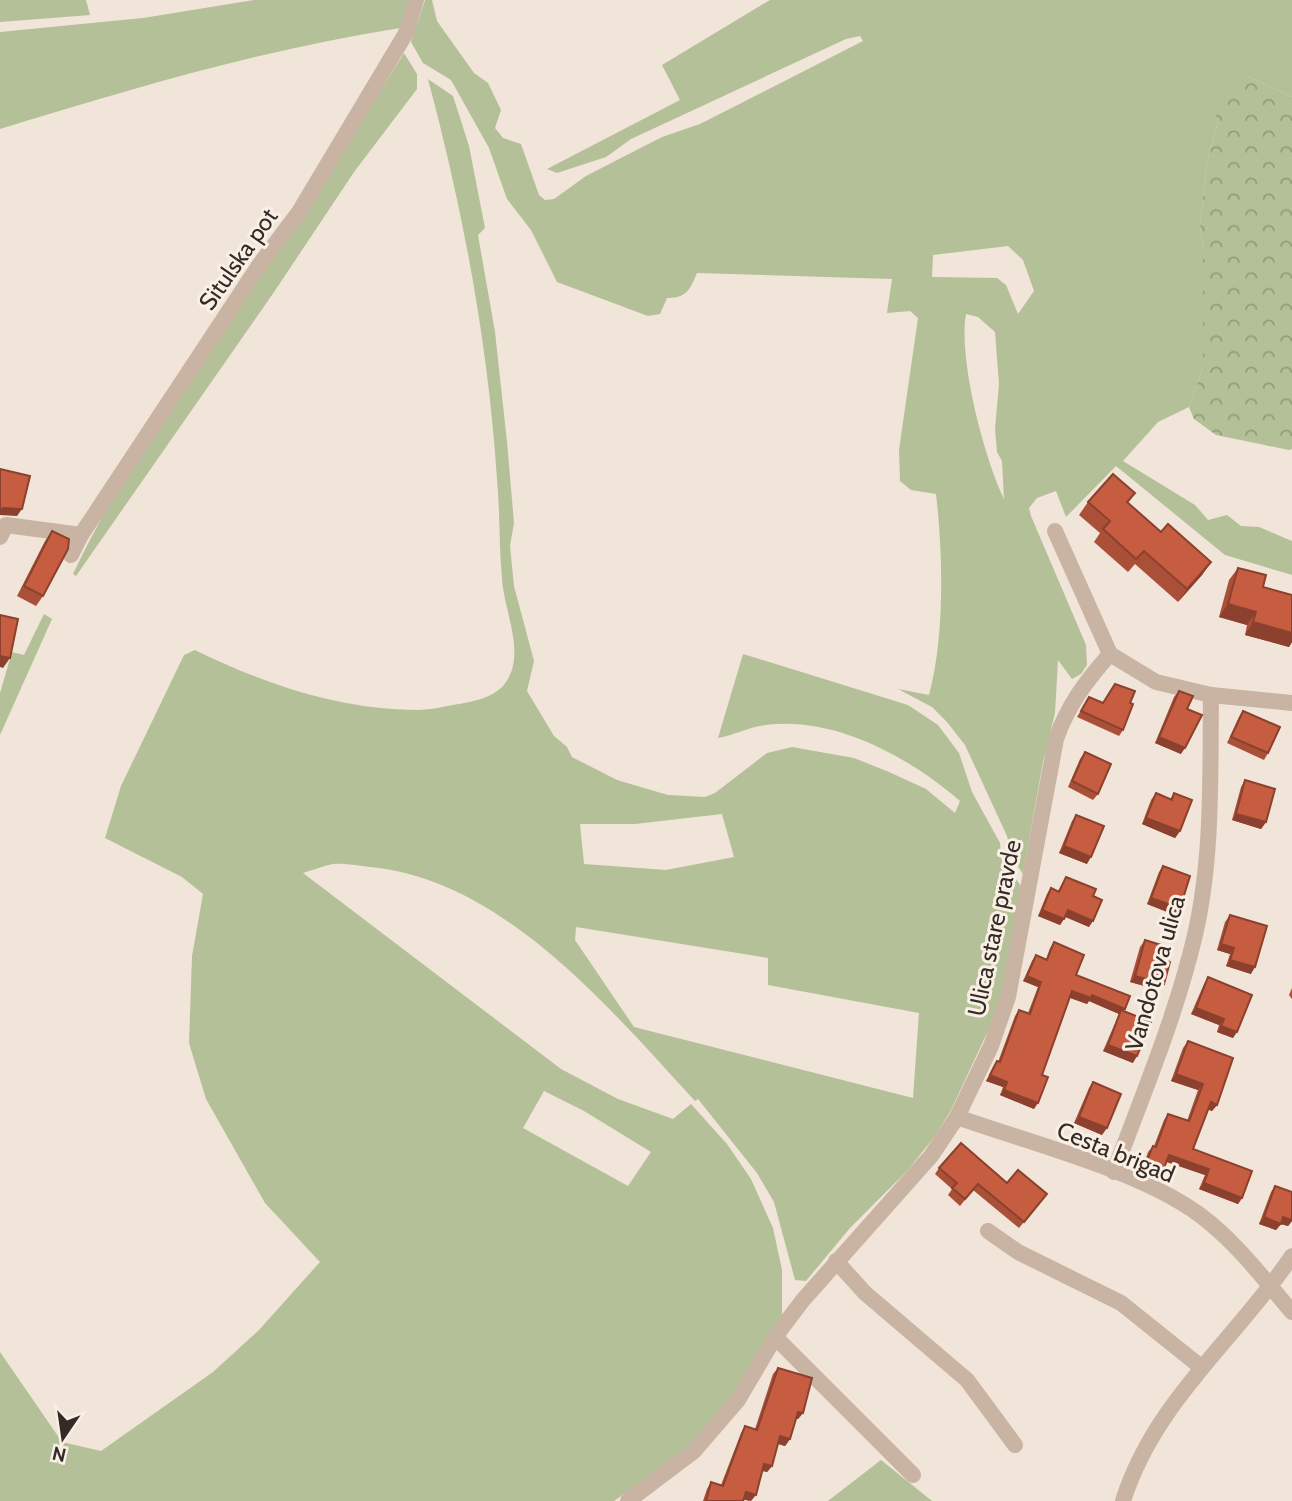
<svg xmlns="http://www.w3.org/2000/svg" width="1292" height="1501" font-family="Cabin,sans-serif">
<defs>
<pattern id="forest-crowns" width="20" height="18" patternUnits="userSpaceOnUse" patternTransform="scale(1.75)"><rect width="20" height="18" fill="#b4c098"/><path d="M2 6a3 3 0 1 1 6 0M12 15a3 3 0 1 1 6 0" fill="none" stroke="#939c7c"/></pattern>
</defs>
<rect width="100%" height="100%" fill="#f1e4d8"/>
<g fill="#b4c098" fill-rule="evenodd">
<path d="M0 0H86L90 15 0 22Z"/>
<path d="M254 0H410L400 28C265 49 131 89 0 129V32L143 18Z"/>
<path d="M425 0H432L437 21 474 73 488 83 501 110 495 128 503 138 521 144 539 195 545 200 554 199 586 176 662 137 700 124 863 41 860 36 846 39 631 139 606 157 557 173 547 169 680 100 662 65 770 0H1292V97L1250 77 1218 122 1207 163 1200 225 1203 249V367L1189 407 1158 422 1123 461 1195 505 1208 520 1227 515 1241 526 1259 527 1292 541V575L1225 555 1116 466 1066 517 1056 491 1037 498 1029 508 1031 516 1086 645 1087 665 1081 674 1072 679 1058 660 1055 713 1043 762 1023 874 1012 857 1007 836 965 745 947 722 932 707 898 689 929 695C945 636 943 554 936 494L911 490 900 481 899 450 918 318 910 311 887 313 892 279 697 273C690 290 686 298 667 298L660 314 648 316 557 282 531 230 507 199 489 148 451 80 423 63 411 42ZM1008 246 1023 260 1034 291 1018 314 1006 285 997 278 932 277 933 255ZM966 314 978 317 995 332 999 384 995 429 997 452 1002 461 1004 499C984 458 958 358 966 314Z"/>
<path d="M404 53 417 74V89L354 172 272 295 76 576 73 574C127 460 204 358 275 255 321 189 362 120 404 53Z"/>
<path d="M428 79 453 96 469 146 485 228 478 235 495 332 507 442 514 523 510 546 514 586 534 661 527 691 554 736 567 747 572 757 617 780 668 795 705 797 715 793 767 753 792 747 854 758 889 772 926 789 955 813 960 801C909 757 835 716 765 725 749 727 734 735 718 738L743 654 908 705 938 725 959 753 972 792 1000 843 1001 858 1021 886 1002 1001 951 1110 935 1136 908 1170 850 1228 806 1281 795 1280 774 1202 757 1173 698 1099 695 1101C611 1010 503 879 370 867 359 866 345 863 333 864 323 866 313 870 303 873L561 1069 618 1099 673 1119 691 1104 727 1144 751 1179 773 1228 782 1270V1316L737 1388 694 1444 614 1501H0V1352L62 1442 101 1451 213 1372 259 1330 320 1262 265 1203 206 1099 189 1043 192 956 203 894 182 877 105 838 121 786 184 655 195 650C264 684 340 710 418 710 431 710 446 706 459 704 475 701 496 697 506 682 526 653 504 611 502 579 499 546 500 512 497 479 488 343 463 210 428 79ZM722 814 734 857 666 870 584 864 580 824H635ZM576 927 768 958V985L919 1013 913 1098 634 1027 575 940ZM544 1091 584 1111 651 1152 628 1186 523 1128Z"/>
<path d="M44 614 52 619 0 735V693L12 652 24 655Z"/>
<path d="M881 1460 932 1501H828Z"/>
</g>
<path fill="url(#forest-crowns)" d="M1250 77 1292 97V449L1289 450 1216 435 1194 419 1189 407 1203 367V249L1200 225 1207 163 1218 122 1215 111Z"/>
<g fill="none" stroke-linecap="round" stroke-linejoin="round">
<g stroke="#c9b4a4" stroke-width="16">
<path d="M1055 531 1110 654 1156 682 1211 695 1292 703"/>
<path d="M0 537 6 525 81 535"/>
<path d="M71 555 81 535 260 264 299 212 406 33 416 0"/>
<path d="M957 1117C1030 1143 1139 1170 1200 1215 1236 1242 1263 1278 1292 1312"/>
<path d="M1114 1172C1143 1094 1176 1016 1195 935 1213 857 1210 774 1211 695"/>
<path d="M988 1231 1018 1252 1121 1303 1201 1367"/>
<path d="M836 1261 865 1293 967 1380 1015 1445"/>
<path d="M775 1337 913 1475"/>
<path d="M628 1501 694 1451 738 1400 775 1337 803 1300 931 1156 957 1117 991 1046 1008 997 1056 739C1068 705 1086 681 1110 654"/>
<path d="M1123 1501C1154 1402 1236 1339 1292 1256"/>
</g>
</g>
<g fill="#aa5038">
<path d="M1135 493 1128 503 1161 532 1211 562 1202 575 1178 602 1135 564 1128 572 1094 542 1100 533 1079 515 1088 502Z"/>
<path d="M52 531 43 596 36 606 17 596 45 541Z"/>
<path d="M1238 568 1263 587 1292 595V642L1289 647 1245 635 1247 625 1219 617 1229 580Z"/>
<path d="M1179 691 1181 754 1155 743 1174 697Z"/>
<path d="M1089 697 1102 703H1130L1123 730 1119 736 1077 717Z"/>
<path d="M1243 711 1268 753 1264 760 1227 743 1239 717Z"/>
<path d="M1085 752 1098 794 1093 800 1068 787 1080 759Z"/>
<path d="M1245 780 1266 822 1261 829 1232 820 1241 787Z"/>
<path d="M1156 793 1170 799 1174 793 1180 831 1175 838 1142 824 1151 800Z"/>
<path d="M1076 815 1087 864 1059 853 1072 821Z"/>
<path d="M1163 866 1180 908 1175 915 1147 904 1159 872Z"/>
<path d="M1066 877 1093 896 1089 927 1065 917 1060 925 1038 916 1047 894 1051 888 1058 891Z"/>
<path d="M1230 915 1251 974 1226 966 1230 954 1217 950 1225 922Z"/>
<path d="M1145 940 1159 990 1130 982 1140 947Z"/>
<path d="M1054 942 1076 975 1125 1009 1123 1011 1133 1063 1103 1051 1119 1014 1089 1001 1087 1004 1070 998 1042 1075 1034 1109 1000 1095 1003 1087 986 1081 993 1067 997 1061 998 1062 1015 1016 1019 1010 1028 1013 1038 987 1023 981 1032 961 1036 955 1046 959 1050 948Z"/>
<path d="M1208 977 1233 1038 1217 1032 1219 1025 1191 1014 1204 984Z"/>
<path d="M1292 988V999L1289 995Z"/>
<path d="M1188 1041 1217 1105 1212 1111 1208 1109 1193 1149 1242 1198 1238 1204 1199 1189 1205 1175 1166 1162 1160 1174 1143 1167 1148 1152 1153 1146H1154L1164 1120 1168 1114 1187 1121 1198 1090 1171 1081 1183 1048Z"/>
<path d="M1093 1082 1102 1135 1074 1123 1089 1088Z"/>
<path d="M939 1168 1007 1183 1042 1200 1019 1228 973 1190 960 1206 948 1195 952 1189 935 1174Z"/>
<path d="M1275 1186 1292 1192V1221L1288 1226 1281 1224 1276 1230 1259 1224 1271 1192Z"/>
<path d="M778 1368 803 1413 798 1419H796L790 1439 785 1446 778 1444 772 1466 767 1472 762 1471 749 1501 744 1499 743 1501H703L707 1489 711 1482 721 1485 741 1433 745 1426 755 1429 773 1374Z"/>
</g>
<g fill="#8b412e">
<path d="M3 508 22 509 17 516 0 515V512Z"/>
<path d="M1211 562 1202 575 1178 602 1187 589Z"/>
<path d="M1228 604 1256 612 1247 625 1219 617Z"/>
<path d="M1253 622 1292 633V642L1289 647 1245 635Z"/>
<path d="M0 656 10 658 3 668 0 667Z"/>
<path d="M1159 737 1185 748 1181 754 1155 743Z"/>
<path d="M1236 814 1266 822 1261 829 1232 820Z"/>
<path d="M1146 818 1180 831 1175 838 1142 824Z"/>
<path d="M1064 846 1091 857 1087 864 1059 853Z"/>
<path d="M1151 898 1180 908 1175 915 1147 904Z"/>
<path d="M1042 910 1064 919 1060 925 1038 916Z"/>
<path d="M1068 910 1093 921 1089 927 1064 916Z"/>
<path d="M1221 944 1234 948 1230 954 1217 950Z"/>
<path d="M1230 960 1255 967 1251 974 1226 966Z"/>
<path d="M1027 976 1041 982 1038 987 1023 981Z"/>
<path d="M1135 976 1164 984 1159 990 1130 982Z"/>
<path d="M1072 991 1092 995 1125 1009 1121 1015V1010L1119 1014 1089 1001 1087 1004 1068 997Z"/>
<path d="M1196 1008 1224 1019 1219 1025 1191 1014Z"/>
<path d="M1221 1026 1237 1032 1233 1038 1217 1032Z"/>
<path d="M1108 1045 1137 1056 1133 1063 1103 1051Z"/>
<path d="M1176 1074 1203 1084 1198 1090 1171 1081Z"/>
<path d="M990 1075 1007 1082 1003 1087 986 1081Z"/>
<path d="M1004 1090 1038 1103 1034 1109 1000 1095Z"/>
<path d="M1211 1102 1217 1105 1212 1111 1206 1109Z"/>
<path d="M1079 1117 1107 1128 1102 1135 1074 1123Z"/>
<path d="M1169 1155 1209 1169 1205 1175 1165 1161Z"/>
<path d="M1147 1161 1164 1168 1160 1174 1143 1167Z"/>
<path d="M1204 1183 1242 1198 1238 1204 1199 1189Z"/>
<path d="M1264 1217H1283L1292 1220V1221L1288 1226 1281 1224 1276 1230 1259 1224Z"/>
<path d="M798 1412 803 1413 798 1419 793 1418Z"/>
<path d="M780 1436 790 1439 785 1446 776 1443Z"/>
<path d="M764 1464 772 1466 767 1472 760 1470Z"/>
<path d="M746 1492 756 1495 751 1501 741 1499Z"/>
</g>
<g fill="#c65d41" stroke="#8b412e" stroke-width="2">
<path d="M0 469 30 476 22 509 3 508 0 513Z"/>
<path d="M1113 474 1135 493 1127 502 1161 532 1168 524 1211 562 1187 589 1144 551 1136 559 1103 529 1110 521 1088 502Z"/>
<path d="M52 531 69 539 68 549 43 596 24 586Z"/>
<path d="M1238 568 1266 575 1263 587 1292 595V633L1253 622 1256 612 1228 604Z"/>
<path d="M0 615 18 619 10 658 0 656Z"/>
<path d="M1115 684 1135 691 1130 703 1133 704 1123 730 1081 711 1089 697 1103 703Z"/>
<path d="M1179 691 1193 696 1187 709 1202 715 1185 748 1159 737Z"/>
<path d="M1243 711 1280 727 1268 753 1231 737Z"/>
<path d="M1085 752 1111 764 1098 794 1072 781Z"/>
<path d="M1245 780 1275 789 1266 822 1236 814Z"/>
<path d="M1156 793 1172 800 1174 793 1192 800 1180 831 1146 818Z"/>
<path d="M1076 815 1104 826 1091 857 1064 846Z"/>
<path d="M1163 866 1190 876 1180 908 1151 898Z"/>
<path d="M1066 877 1096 889 1093 896 1102 900 1093 921 1068 910 1064 919 1042 910 1051 888 1059 892Z"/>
<path d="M1230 915 1267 926 1255 967 1230 960 1234 948 1221 944Z"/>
<path d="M1145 940 1161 945 1157 957 1170 962 1164 984 1135 976Z"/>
<path d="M1054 942 1084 955 1076 975 1130 996 1125 1009 1092 995 1091 998 1072 991 1042 1075 1048 1077 1038 1103 1004 1090 1007 1082 990 1075 997 1061 1000 1062 1019 1010 1030 1014 1041 982 1027 976 1036 955 1047 960Z"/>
<path d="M1208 977 1252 995 1237 1032 1221 1026 1224 1019 1196 1008Z"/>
<path d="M1121 1010 1151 1022 1137 1056 1108 1045Z"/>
<path d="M1188 1041 1233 1058 1217 1105 1211 1102 1193 1149 1252 1171 1242 1198 1204 1183 1209 1169 1169 1155 1164 1168 1147 1161 1153 1146 1156 1147 1168 1114 1189 1121 1203 1084 1176 1074Z"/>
<path d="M1093 1082 1121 1094 1107 1128 1079 1117Z"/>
<path d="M961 1143 1007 1183 1018 1170 1047 1194 1024 1222 978 1184 965 1199 952 1188 957 1183 939 1168Z"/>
<path d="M1275 1186 1292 1192V1220L1283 1217 1281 1224 1264 1217Z"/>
<path d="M778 1368 812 1378 803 1413 798 1412 790 1439 780 1436 772 1466 764 1464 756 1495 746 1492 743 1501H706L711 1482 723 1486 745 1426 757 1430Z"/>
</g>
<g text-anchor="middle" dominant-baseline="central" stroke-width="6" stroke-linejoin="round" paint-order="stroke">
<g font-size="24" fill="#342a26" stroke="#f9efe4">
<text transform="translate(238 259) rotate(-55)">Situlska pot</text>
<text transform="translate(994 928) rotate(-78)">Ulica stare pravde</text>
<text transform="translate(1155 973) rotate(-74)">Vandotova ulica</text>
<text transform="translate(1116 1152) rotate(22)">Cesta brigad</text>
</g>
</g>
<g transform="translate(63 1438) rotate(193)" stroke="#f9efe4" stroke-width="5" paint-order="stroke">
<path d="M0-5L12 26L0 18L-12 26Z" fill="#342a26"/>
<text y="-10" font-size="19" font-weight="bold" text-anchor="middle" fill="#342a26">N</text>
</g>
</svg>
